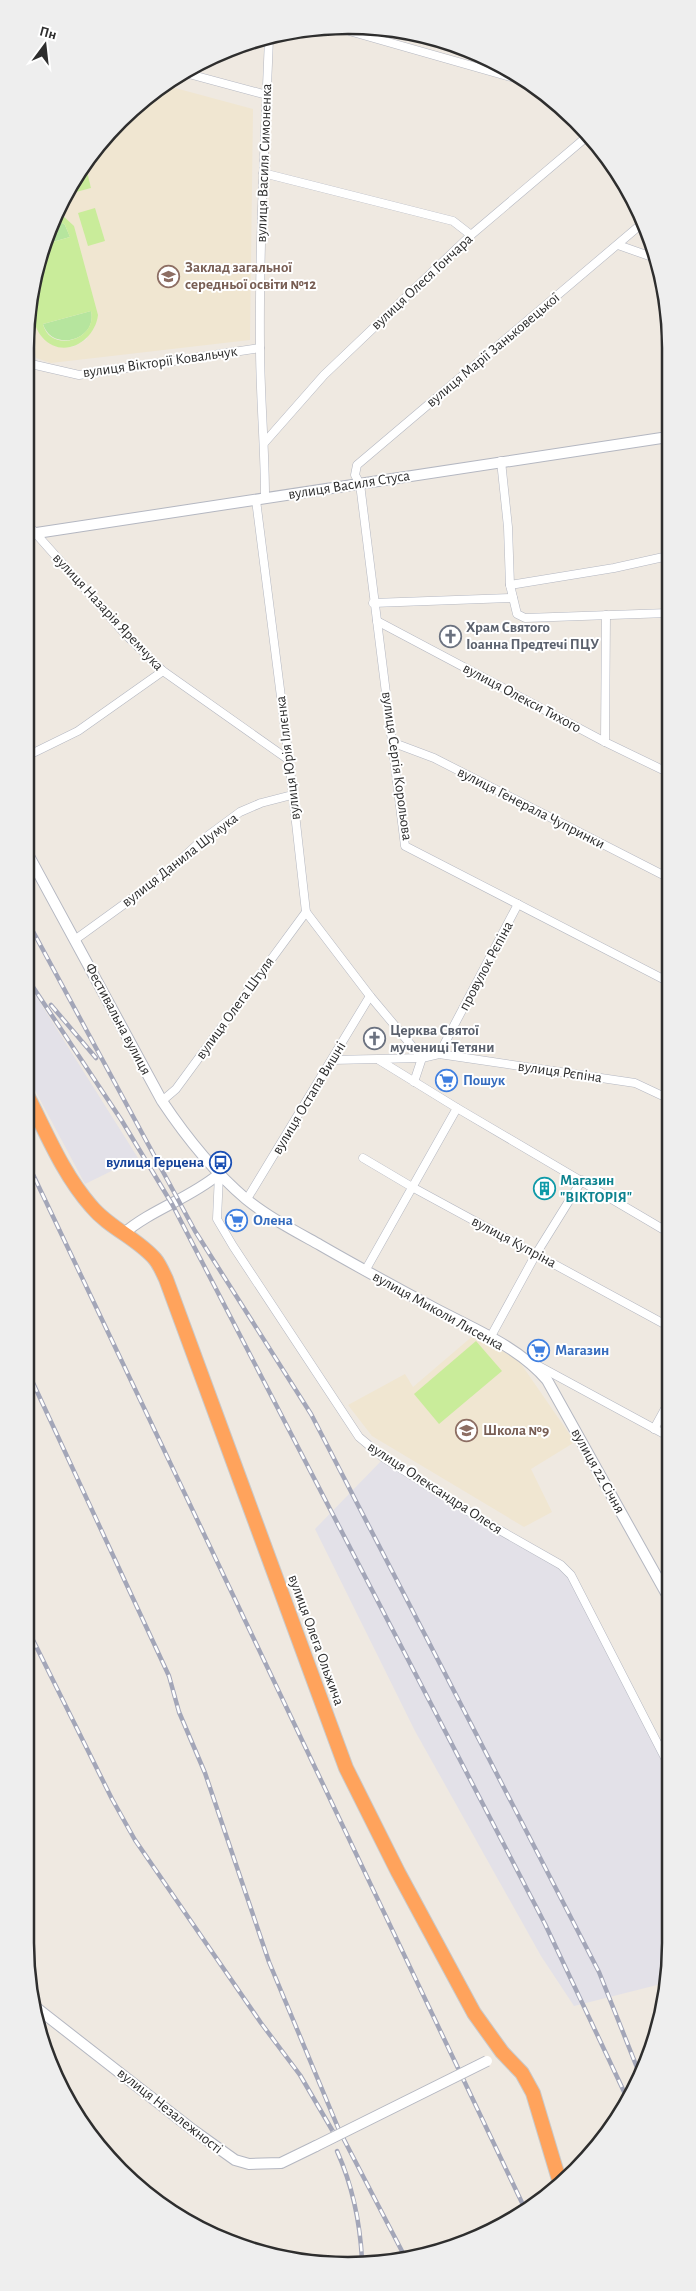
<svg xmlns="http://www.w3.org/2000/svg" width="696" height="2291" font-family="'Alegreya Sans',sans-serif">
<rect width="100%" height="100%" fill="#efe9e1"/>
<g fill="#e3e1e8">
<path d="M29 985 138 1158 85 1184 28 1077Z"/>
<path d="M384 1458 571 1575 665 1758V1983L574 2006 541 1956 415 1731 315 1529Z"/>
</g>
<g fill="#f0e6d1">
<path d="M164 85 253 109 250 340 51 363 36 358 31 342V306L39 333 57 346 73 347 87 339 65 217 61 214 69 194 91 188 85 163Z"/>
<path d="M475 1334 519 1361 575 1442 531 1469 552 1512 524 1527 372 1436 348 1405 405 1374 413 1387Z"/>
</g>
<g fill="#b6e59e">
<path d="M58 220 65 225 70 237 49 243Z"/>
<path d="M91 311C98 340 52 353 43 324Z"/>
</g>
<g fill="#c9ec9a" fill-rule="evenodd">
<path d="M85 163 91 188 69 194 80 168Z"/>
<path d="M95 208 105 241 88 246 78 213Z"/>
<path d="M61 214 74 226 98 315C95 341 63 361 42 337 32 326 29 300 31 286 33 272 43 256 49 243L70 237 65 225 58 220ZM91 311C98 340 50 354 43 324Z"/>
<path d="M476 1341 502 1371 439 1424 414 1394Z"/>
</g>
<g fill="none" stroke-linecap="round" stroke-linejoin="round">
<defs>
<g id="street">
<path d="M349 31 525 81"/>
<path d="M185 73 267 95"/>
<path d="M263 173 453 221 471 235"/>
<path d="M645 221 357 465 355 475 360 484 405 846 667 981"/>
<path d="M618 245 655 258"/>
<path d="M31 364 79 375 260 348"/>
<path d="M265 442 324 375 471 235 590 134"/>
<path d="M501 461 508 527 510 585 517 614 525 618 668 613"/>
<path d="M265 497C265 447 260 396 260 346 259 243 265 141 269 38"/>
<path d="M256 500 289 760 306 912 370 996 422 1058 414 1082"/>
<path d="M30 527 126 635 163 671 289 760"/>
<path d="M510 585 614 568 668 556"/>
<path d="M373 603 513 598"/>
<path d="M377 621 605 742 667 772"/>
<path d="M605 742 606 615"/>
<path d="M394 743 434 758 667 877"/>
<path d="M29 755 78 731 163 671"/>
<path d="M76 939 163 876 202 840 240 812 261 803 292 795"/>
<path d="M439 1054 518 904"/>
<path d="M332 1060 422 1058 439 1054 635 1083 667 1098"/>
<path d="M379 1060 457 1108 666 1231"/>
<path d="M162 1101 176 1089 306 912"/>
<path d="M363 1158 412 1187 666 1325"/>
<path d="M219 1174 217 1219 233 1246 359 1437 384 1458 482 1520 561 1565 571 1575 665 1758"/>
<path d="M247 1199 370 996"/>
<path d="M365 1271 457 1108"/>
<path d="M490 1338 536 1254 582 1180"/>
<path d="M535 1364 666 1435"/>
<path d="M654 1429 666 1407"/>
</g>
<g id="secondary">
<path d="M30 534 668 437"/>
<path d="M29 856 162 1101C186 1137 213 1171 246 1199 268 1217 295 1231 320 1245 358 1267 397 1288 436 1309 474 1329 519 1347 547 1380L666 1593"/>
<path d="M123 1234C152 1209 189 1199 219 1174"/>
<path d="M38 2009 193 2130 235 2160 249 2164 281 2163 316 2146"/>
</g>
<path id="highway" d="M28 1097C47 1134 63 1174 91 1206 109 1228 137 1238 155 1259 160 1265 163 1273 166 1279L346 1768 398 1872 474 2013 502 2052 522 2073 533 2093 560 2183"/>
</defs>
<use href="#street" stroke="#b4b7c1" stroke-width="9"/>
<use href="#secondary" stroke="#b4b7c1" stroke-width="12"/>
<use href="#highway" stroke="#c9c9c9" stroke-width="16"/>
<use href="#street" stroke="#fff" stroke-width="8"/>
<use href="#secondary" stroke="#fff" stroke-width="10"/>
<use href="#highway" stroke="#ffa35c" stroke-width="14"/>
<defs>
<g id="rail">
<path d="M29 924 195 1231 311 1414 599 1972 638 2070"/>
<path d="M29 981 122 1121 172 1204 545 1924 627 2098"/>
<path d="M51 1005 96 1058"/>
<path d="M28 1164 525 2209"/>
<path d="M27 1370 169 1676 179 1712 205 1773 269 1962 339 2130 405 2257"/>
<path d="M26 1626 112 1799 135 1840 261 2023 300 2075 335 2135"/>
<path d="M337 2151C353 2187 360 2221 362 2260"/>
</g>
</defs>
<use href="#rail" stroke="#a3a6b8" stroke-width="4.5"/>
<use href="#rail" stroke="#fff" stroke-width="2.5" stroke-dasharray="8" stroke-linecap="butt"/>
<defs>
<path id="secondary-bridge" d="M316 2146 487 2061"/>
</defs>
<use href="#secondary-bridge" stroke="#b4b7c1" stroke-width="12" stroke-linecap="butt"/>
<use href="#secondary-bridge" stroke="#fff" stroke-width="10"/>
</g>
<defs>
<symbol id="school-ring" viewBox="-11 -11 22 22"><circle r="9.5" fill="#fff" stroke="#8d6e63" stroke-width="1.5"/><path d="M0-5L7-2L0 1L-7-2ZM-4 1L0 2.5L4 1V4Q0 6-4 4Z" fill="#8d6e63"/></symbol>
<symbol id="church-ring" viewBox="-11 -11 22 22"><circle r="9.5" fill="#fff" stroke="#6b7280" stroke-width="1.5"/><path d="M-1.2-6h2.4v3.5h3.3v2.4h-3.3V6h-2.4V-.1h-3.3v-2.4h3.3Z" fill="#6b7280"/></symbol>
<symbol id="supermarket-ring" viewBox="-11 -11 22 22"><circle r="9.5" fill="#fff" stroke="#3f7fe0" stroke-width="1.5"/><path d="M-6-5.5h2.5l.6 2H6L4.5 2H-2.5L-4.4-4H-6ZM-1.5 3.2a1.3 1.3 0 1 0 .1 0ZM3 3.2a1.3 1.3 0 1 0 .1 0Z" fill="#3f7fe0"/></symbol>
<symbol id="bus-ring" viewBox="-11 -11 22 22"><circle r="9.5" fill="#fff" stroke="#1a4fb4" stroke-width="1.5"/><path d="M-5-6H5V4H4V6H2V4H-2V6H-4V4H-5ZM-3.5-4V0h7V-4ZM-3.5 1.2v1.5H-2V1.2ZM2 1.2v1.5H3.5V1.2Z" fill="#1a4fb4"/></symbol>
<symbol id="building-ring" viewBox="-11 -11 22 22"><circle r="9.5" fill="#fff" stroke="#0f9aa8" stroke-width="1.5"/><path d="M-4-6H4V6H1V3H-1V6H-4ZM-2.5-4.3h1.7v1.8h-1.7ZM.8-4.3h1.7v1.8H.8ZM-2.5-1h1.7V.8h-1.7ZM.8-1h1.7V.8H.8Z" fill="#0f9aa8"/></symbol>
</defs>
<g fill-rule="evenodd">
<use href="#school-ring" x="156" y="264" width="25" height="25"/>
<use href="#church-ring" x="438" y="624" width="25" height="25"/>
<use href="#church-ring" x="362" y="1026" width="25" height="25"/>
<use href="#supermarket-ring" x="434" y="1068" width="25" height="25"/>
<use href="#bus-ring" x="208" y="1150" width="25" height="25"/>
<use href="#building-ring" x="532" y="1176" width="25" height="25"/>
<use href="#supermarket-ring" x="224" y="1208" width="25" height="25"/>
<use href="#supermarket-ring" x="526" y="1338" width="25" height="25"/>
<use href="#school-ring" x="454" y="1418" width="25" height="25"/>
</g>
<g text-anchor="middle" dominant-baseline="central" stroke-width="4" stroke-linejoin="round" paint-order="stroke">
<g font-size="15" fill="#2e2e2e" stroke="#fff">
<text transform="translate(264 163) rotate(-88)">вулиця Василя Симоненка</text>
<text transform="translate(422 282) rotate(-43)">вулиця Олеся Гончара</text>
<text transform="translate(493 350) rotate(-40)">вулиця Марії Заньковецької</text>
<text transform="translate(160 362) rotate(-8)">вулиця Вікторії Ковальчук</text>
<text transform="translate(349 485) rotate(-9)">вулиця Василя Стуса</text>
<text transform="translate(108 612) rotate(47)">вулиця Назарія Яремчука</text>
<text transform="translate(522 698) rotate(28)">вулиця Олекси Тихого</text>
<text transform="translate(288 758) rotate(-97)">вулиця Юрія Іллєнка</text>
<text transform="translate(397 766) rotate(82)">вулиця Сергія Корольова</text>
<text transform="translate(531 808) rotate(27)">вулиця Генерала Чупринки</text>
<text transform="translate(180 860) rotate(-38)">вулиця Данила Шумука</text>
<text transform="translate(486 966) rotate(-62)">провулок Рєпіна</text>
<text transform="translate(235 1008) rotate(-54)">вулиця Олега Штуля</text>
<text transform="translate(118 1019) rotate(62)">Фестивальна вулиця</text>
<text transform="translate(560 1072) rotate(8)">вулиця Рєпіна</text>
<text transform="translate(309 1098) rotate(-59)">вулиця Остапа Вишні</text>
<text transform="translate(514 1242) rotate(28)">вулиця Купріна</text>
<text transform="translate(438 1311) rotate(29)">вулиця Миколи Лисенка</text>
<text transform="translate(598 1471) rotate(61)">вулиця 22 Січня</text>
<text transform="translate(435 1488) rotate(33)">вулиця Олександра Олеся</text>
<text transform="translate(316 1640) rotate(70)">вулиця Олега Ольжича</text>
<text transform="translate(170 2111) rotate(38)">вулиця Незалежності</text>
</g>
<g font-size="15" font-weight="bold" fill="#785e54" stroke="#fff" text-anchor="start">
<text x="185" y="267">Заклад загальної<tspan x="185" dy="17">середньої освіти №12</tspan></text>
<text x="483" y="1430">Школа №9</text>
</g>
<g font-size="15" font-weight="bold" fill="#5b616d" stroke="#fff" text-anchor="start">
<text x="466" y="627">Храм Святого<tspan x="466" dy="17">Іоанна Предтечі ПЦУ</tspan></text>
<text x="390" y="1030">Церква Святої<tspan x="390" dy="17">мучениці Тетяни</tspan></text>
</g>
<g font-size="15" font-weight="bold" fill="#366cbe" stroke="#fff" text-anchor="start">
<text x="463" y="1080">Пошук</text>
<text x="253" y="1220">Олена</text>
<text x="555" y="1350">Магазин</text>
</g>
<g font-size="15" font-weight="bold" fill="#164399" stroke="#fff" text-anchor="end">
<text x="204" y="1162">вулиця Герцена</text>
</g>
<g font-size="15" font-weight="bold" fill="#0d838f" stroke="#fff" text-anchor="start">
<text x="560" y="1180">Магазин<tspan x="560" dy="17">"ВІКТОРІЯ"</tspan></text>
</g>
</g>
<path d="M0 0H696V2291H0ZM348 34H348A314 314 0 0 1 662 348V1943A314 314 0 0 1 348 2257H348A314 314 0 0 1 34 1943V348A314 314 0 0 1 348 34Z" fill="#eee" fill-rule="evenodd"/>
<path fill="none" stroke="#2e2e2e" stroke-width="2.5" d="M348 34H348A314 314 0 0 1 662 348V1943A314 314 0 0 1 348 2257H348A314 314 0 0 1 34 1943V348A314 314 0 0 1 348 34Z"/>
<g transform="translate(45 45) rotate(15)" stroke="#ffffff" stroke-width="4" paint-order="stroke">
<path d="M0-4L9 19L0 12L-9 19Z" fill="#2e2e2e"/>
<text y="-8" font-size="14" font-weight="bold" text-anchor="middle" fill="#2e2e2e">Пн</text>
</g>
</svg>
